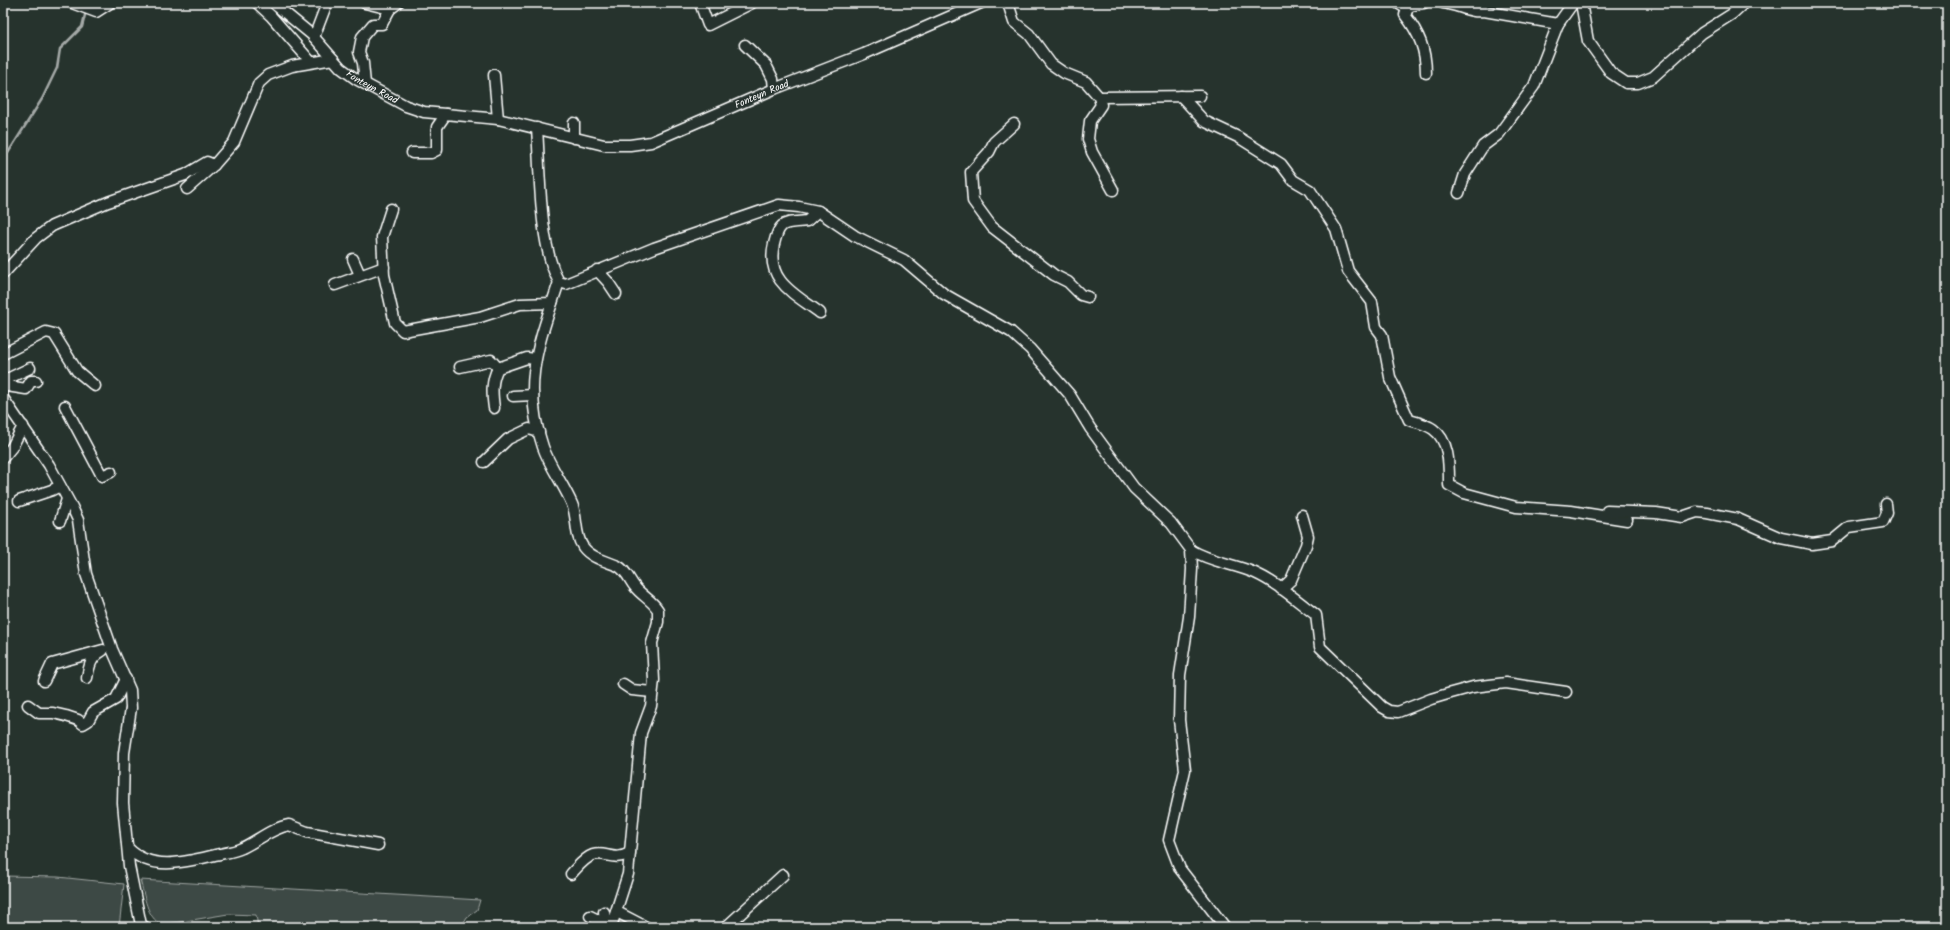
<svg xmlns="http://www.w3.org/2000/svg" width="1950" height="930" font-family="Kalam,sans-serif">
<rect width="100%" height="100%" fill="#26332d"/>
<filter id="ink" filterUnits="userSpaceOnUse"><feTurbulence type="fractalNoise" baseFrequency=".025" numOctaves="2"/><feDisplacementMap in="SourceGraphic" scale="8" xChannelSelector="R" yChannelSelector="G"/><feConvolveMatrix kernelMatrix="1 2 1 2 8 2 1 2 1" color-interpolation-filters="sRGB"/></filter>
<g filter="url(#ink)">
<g fill="#3e4944" stroke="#9ea4a2">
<path d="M3 876 58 877 124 884 119 927H3Z"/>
<path d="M140 880 480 900 477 910 467 917 461 927H258L256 915 228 914 162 925C146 917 145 896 140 880Z"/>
</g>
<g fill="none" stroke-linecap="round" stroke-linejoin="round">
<path stroke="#a4a9a7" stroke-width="2.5" d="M8 153 42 99 57 68 60 49 82 27 86 11"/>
<defs>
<g id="minor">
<path d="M72 3 96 12 110 3"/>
<path d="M257 3 271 16 311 62"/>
<path id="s1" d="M273 3 312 35 341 68 356 79 406 106 424 112 498 119 604 145H630L651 142 774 89 864 54 981 3"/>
<path d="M365 3 390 9 398 3"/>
<path d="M700 3 708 25 752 3"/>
<path d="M1008 3 1014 22 1029 34 1051 64 1064 73 1086 82 1099 97 1101 105 1090 121 1088 139 1092 152 1113 190"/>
<path d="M1443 3C1459 5 1469 13 1484 11L1558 24 1573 3"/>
<path d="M1581 3 1588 41 1611 73 1626 83H1638L1653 77 1702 33 1732 14 1744 3"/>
<path d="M1399 4 1404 7 1424 3"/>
<path d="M1409 6 1405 15C1419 33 1426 50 1426 73"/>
<path d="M314 37 327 3"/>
<path d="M745 45 766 65 773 79 774 89"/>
<path d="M494 75 498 119"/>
<path d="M365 84 363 63 359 52 362 37 373 24H382L390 9"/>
<path d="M1181 96 1204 121 1238 137 1281 164 1293 180 1310 190 1336 229 1348 271 1372 302 1376 327 1382 335 1390 377 1409 420C1416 422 1426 424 1433 429 1450 441 1449 466 1449 485L1464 493 1516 507 1571 511 1627 520"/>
<path d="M1099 97 1200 96"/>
<path d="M574 123V138"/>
<path d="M1014 124 994 142 989 152 971 172 973 201 992 227 1054 275 1068 282 1081 295 1088 297"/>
<path d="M537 128C540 170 539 247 559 282L566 284 654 248 779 205 799 207 818 211 855 236 904 260 944 294 1011 332 1030 349 1070 395 1090 428 1134 488 1171 523 1191 550 1192 569 1189 617 1180 675 1179 720 1185 770 1169 840 1180 869 1225 927"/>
<path d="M412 153H431L437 150V127L446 114"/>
<path d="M187 189 214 165 234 142 259 83 268 75 292 66 333 59"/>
<path d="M1459 193 1465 174 1483 146 1499 134 1534 86 1558 24"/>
<path d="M391 209 382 237 384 275 395 323 403 331 480 317 520 304 552 303"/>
<path d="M818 211 807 221C785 224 780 219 774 244 765 281 795 294 820 313"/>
<path d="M353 259 360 275"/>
<path d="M597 270 608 282 616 294"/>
<path d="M3 274 36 238 52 226 108 202 185 175 207 162 214 165"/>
<path d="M559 282C539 343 521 383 543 447 550 467 564 485 572 504 578 518 574 534 583 547 591 558 606 561 618 566 627 571 629 580 635 587 642 596 652 600 658 610V622L652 643 654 680 651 706 641 733 628 874 611 927"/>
<path d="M335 285 384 267"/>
<path d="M3 354 46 332 54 334 77 371 95 386"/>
<path d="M460 367 491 360 498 368"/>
<path d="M3 381 30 368"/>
<path d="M3 382 7 386 26 389 31 381H36"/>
<path d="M513 396 533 395"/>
<path d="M3 398 49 465 72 507 78 520 86 574 112 649 130 690 131 708 124 753 123 803 129 866 141 925 145 927"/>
<path d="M65 406 102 476 111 472"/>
<path d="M494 408C492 394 491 381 498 368L527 358 535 359"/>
<path d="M3 458 12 447 23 426"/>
<path d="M484 462 508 439 529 429 539 432"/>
<path d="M19 501 52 490 60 486"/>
<path d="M1607 511 1656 513 1682 517 1697 512 1707 513 1738 519 1781 538 1812 544 1832 541 1849 527 1883 522 1887 513 1886 504"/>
<path d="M60 521 67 499"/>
<path d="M1191 550C1211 562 1234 564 1255 573 1277 583 1296 600 1316 615L1320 647 1382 707 1389 711 1398 712 1431 699 1451 693 1473 687 1506 683 1566 692"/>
<path d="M1281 589 1291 580 1306 545 1308 536 1302 515"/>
<path d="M87 678C89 666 91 657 102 651"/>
<path d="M44 681 52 664 103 650"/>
<path d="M623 684 632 690 652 692"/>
<path d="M28 705 39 713H53L66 716 78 720 83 724 88 721 93 712 116 699 126 679"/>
<path d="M128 848C151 872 186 862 215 855 223 853 234 852 242 848 257 841 272 828 289 825L307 832 378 845"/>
<path d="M571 874C577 868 584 858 593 855 606 851 613 862 630 853"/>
<path d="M604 912 606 924 611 927"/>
<path d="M617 912 646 927"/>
<path d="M590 916 606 924"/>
<path d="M726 927 783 875"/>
</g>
</defs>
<use href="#minor" stroke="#fff" stroke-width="13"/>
<use href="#minor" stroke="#26332d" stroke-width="10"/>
</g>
</g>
<g text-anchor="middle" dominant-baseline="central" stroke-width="3.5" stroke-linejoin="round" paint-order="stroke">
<g font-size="10" fill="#fff" stroke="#26332d">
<text stroke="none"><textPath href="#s1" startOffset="131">Fonteyn Road</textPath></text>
<text stroke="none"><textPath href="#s1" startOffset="540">Fonteyn Road</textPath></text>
</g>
</g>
<rect width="1950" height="930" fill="none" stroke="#26332d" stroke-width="16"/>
<rect x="8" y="8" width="1934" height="914" fill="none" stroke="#fff" stroke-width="1.5" filter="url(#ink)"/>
</svg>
